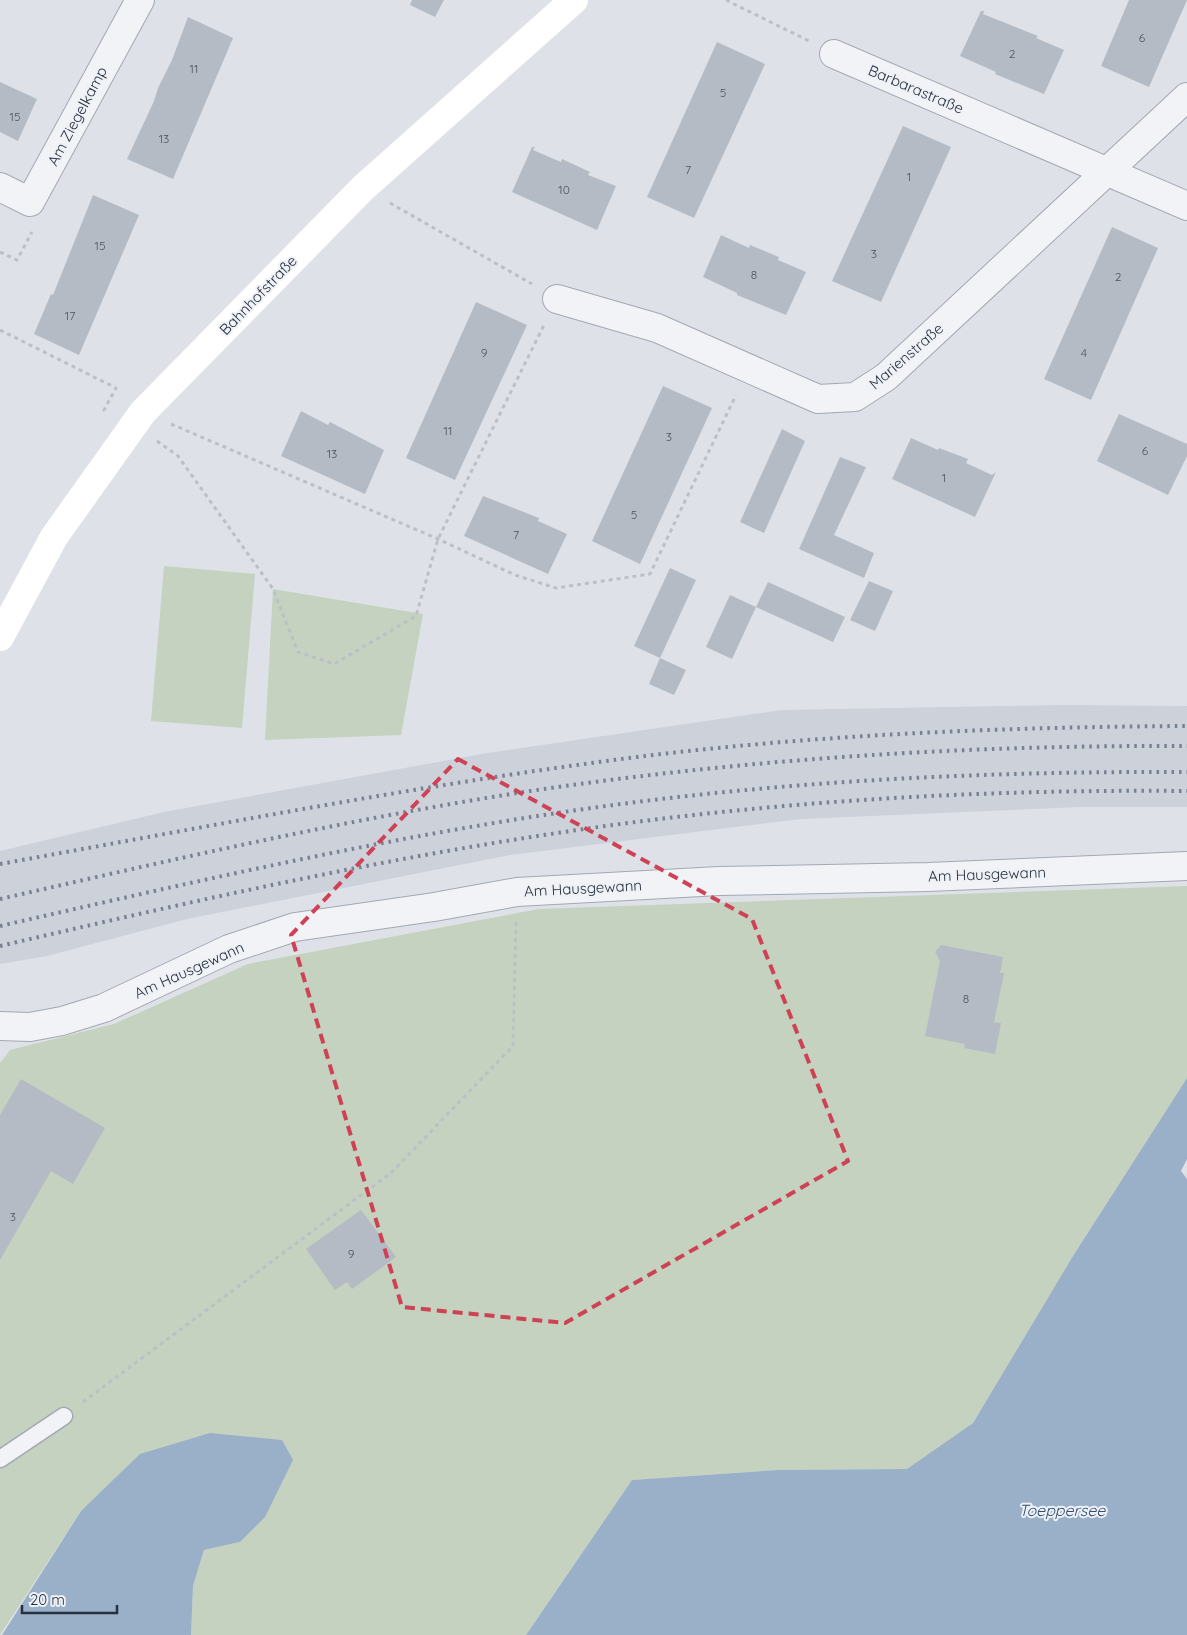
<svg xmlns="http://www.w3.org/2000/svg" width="1187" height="1635" font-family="Quicksand,sans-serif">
<rect width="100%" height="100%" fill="#dee2e8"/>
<path fill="#ccd1da" d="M1065 705 1187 706V807H1080L801 819 510 855 187 919 47 956 0 964V851L164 812 487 753 782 710Z"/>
<g fill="#c4d2bf">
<path d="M164 566 255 574 242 728 151 721Z"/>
<path d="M273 589 423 614 401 735 265 740Z"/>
<path d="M1187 886V1078L1073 1256 973 1423 908 1469 777 1470 632 1480 526 1635H191L193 1586 204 1550 240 1542 81 1511 0 1635V1063L10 1050 114 1024 248 964 539 909Z"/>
</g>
<g fill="#99b0c8">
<path d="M1187 1078V1159L1181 1171 1187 1179V1635H526L632 1480 777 1470 907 1469 973 1423 1073 1256Z"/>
<path d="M210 1433 282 1440 293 1460 265 1517 240 1542 204 1550 193 1586 191 1635H2L81 1511 140 1454Z"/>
</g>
<g fill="#b5bbc5">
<path d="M412 0H444L435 17 410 5Z"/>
<path d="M1129 0H1187L1149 87 1101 66Z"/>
<path d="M981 11H984L983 14 1038 36 1036 38 1064 50 1044 94 995 74 996 72 960 56Z"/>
<path d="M188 17 233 38 173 179 127 159 154 101 158 88 172 60Z"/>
<path d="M717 42 765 64 694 218 647 197Z"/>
<path d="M0 82 37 99 18 141 0 132Z"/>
<path d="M903 126 951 147 881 302 832 281Z"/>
<path d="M532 147H535L533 150 561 162 562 159 590 172 588 175 616 186 597 230 512 192Z"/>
<path d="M93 195 139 215 79 355 34 334 51 294 53 295Z"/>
<path d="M1112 227 1158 248 1091 400 1044 379Z"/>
<path d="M721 235 749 248 750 245 779 257 778 260 806 272 786 315 737 295V293L703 277Z"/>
<path d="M476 302 527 325 455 480 406 458Z"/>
<path d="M663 386 712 408 640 564 592 541Z"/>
<path d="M301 411 328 425 330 422 384 450 365 494 281 456Z"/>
<path d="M1119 414 1187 444V456L1168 495 1097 461Z"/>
<path d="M782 429 805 441 764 533 740 522Z"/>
<path d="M911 438 938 450 939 448 968 459 966 463 992 475 996 472 975 517 892 479Z"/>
<path d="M840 457 866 467 834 535 874 553 864 578 799 549Z"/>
<path d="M483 496 539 518 538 521 567 534 548 574 464 536Z"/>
<path d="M670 568 696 580 660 658 634 646Z"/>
<path d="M869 581 893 591 875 631 850 620Z"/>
<path d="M768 582 845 617 833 642 756 607Z"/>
<path d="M730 595 756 607 732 659 706 647Z"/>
<path d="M660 658 686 670 674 695 649 684Z"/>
<path d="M941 945 1003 957 1000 973H1004L994 1022 1001 1023 995 1054 964 1048 965 1044 925 1036 940 961 935 952Z"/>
<path d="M21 1079 105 1128 73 1184 51 1171 0 1260V1115Z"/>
<path d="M361 1210 396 1257 352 1289 347 1282 335 1290 306 1249Z"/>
</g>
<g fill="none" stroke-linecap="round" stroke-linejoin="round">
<defs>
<path id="lane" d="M0 1459 64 1416"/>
<g id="street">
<path d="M834 54 1187 206"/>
<path d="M0 187 30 202 140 0"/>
<path d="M557 299 657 328 818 399 855 397 886 377 1187 97"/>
<path d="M0 1026 30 1027 62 1021 104 1008 229 949 295 927 434 907 517 892 719 881 928 877 1187 866"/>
</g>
</defs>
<use href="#lane" stroke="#a3a9b2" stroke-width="19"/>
<use href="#street" stroke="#a3a9b2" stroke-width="30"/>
<g stroke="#bcc0c6" stroke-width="3" stroke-dasharray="4 4" stroke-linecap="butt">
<path d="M726 0 809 41"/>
<path d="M390 203 532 284"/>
<path d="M0 252 17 260 32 232"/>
<path d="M0 330 116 388 104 410 106 412"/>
<path d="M171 424 438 539 515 575 556 588 650 574 736 395"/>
<path d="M157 441 178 456 273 589 298 652 334 664 416 616 438 539 544 325"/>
<path d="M83 1402 392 1172 513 1046 516 922"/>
</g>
<use href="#lane" stroke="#f1f3f6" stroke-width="16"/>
<use href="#street" stroke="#f1f3f6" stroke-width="28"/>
<path stroke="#fff" stroke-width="28" d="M0 637 54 537 143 412 363 188 574 0"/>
<g stroke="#788192" stroke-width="4" stroke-dasharray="2.5 5" stroke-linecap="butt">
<path d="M0 864C217 825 434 782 653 755 830 734 1008 727 1187 726"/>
<path d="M0 899C180 858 361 816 544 789 757 758 972 745 1187 746"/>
<path d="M0 926C180 885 361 843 544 815 756 782 972 771 1187 772"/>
<path d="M0 946C180 904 361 863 544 835 756 802 972 789 1187 791"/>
</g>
</g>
<path fill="none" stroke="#cf4256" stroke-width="4" stroke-dasharray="10 6" stroke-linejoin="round" d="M458 759 752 919 848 1161 565 1323 402 1307 291 935Z"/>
<g text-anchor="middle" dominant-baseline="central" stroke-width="4" stroke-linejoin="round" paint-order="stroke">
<g font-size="12" fill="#4a5360">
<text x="1142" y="37">6</text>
<text x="1012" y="53">2</text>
<text x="194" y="68">11</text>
<text x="723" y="92">5</text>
<text x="15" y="116">15</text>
<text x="164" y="138">13</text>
<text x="688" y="169">7</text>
<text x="909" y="176">1</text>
<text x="564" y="189">10</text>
<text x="100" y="245">15</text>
<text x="874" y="253">3</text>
<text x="754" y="274">8</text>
<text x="1118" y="276">2</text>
<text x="70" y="315">17</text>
<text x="484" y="352">9</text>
<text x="1084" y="352">4</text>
<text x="448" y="430">11</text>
<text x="669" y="436">3</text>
<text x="1145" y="450">6</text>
<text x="332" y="453">13</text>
<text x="944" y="477">1</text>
<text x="634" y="514">5</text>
<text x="516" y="534">7</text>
<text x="966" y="998">8</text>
<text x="13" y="1216">3</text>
<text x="351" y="1253">9</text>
</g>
<g font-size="15" fill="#27303f" stroke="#eef1f6">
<text transform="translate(916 89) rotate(23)">Barbarastraße</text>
<text transform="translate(77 116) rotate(-62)">Am Ziegelkamp</text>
<text transform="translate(258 295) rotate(-46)">Bahnhofstraße</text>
<text transform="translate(906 356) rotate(-41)">Marienstraße</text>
<text transform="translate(987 874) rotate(-2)">Am Hausgewann</text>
<text transform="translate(583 888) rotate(-3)">Am Hausgewann</text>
<text transform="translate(189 970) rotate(-24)">Am Hausgewann</text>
</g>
<g font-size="16" font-style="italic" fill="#314e73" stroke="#eef1f6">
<text x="1062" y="1510">Toeppersee</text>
</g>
</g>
<path d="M22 1605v8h95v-8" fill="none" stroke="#27303f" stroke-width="2.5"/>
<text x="30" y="1605" font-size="15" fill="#27303f" stroke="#eef1f6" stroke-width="4" paint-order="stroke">20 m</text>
</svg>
